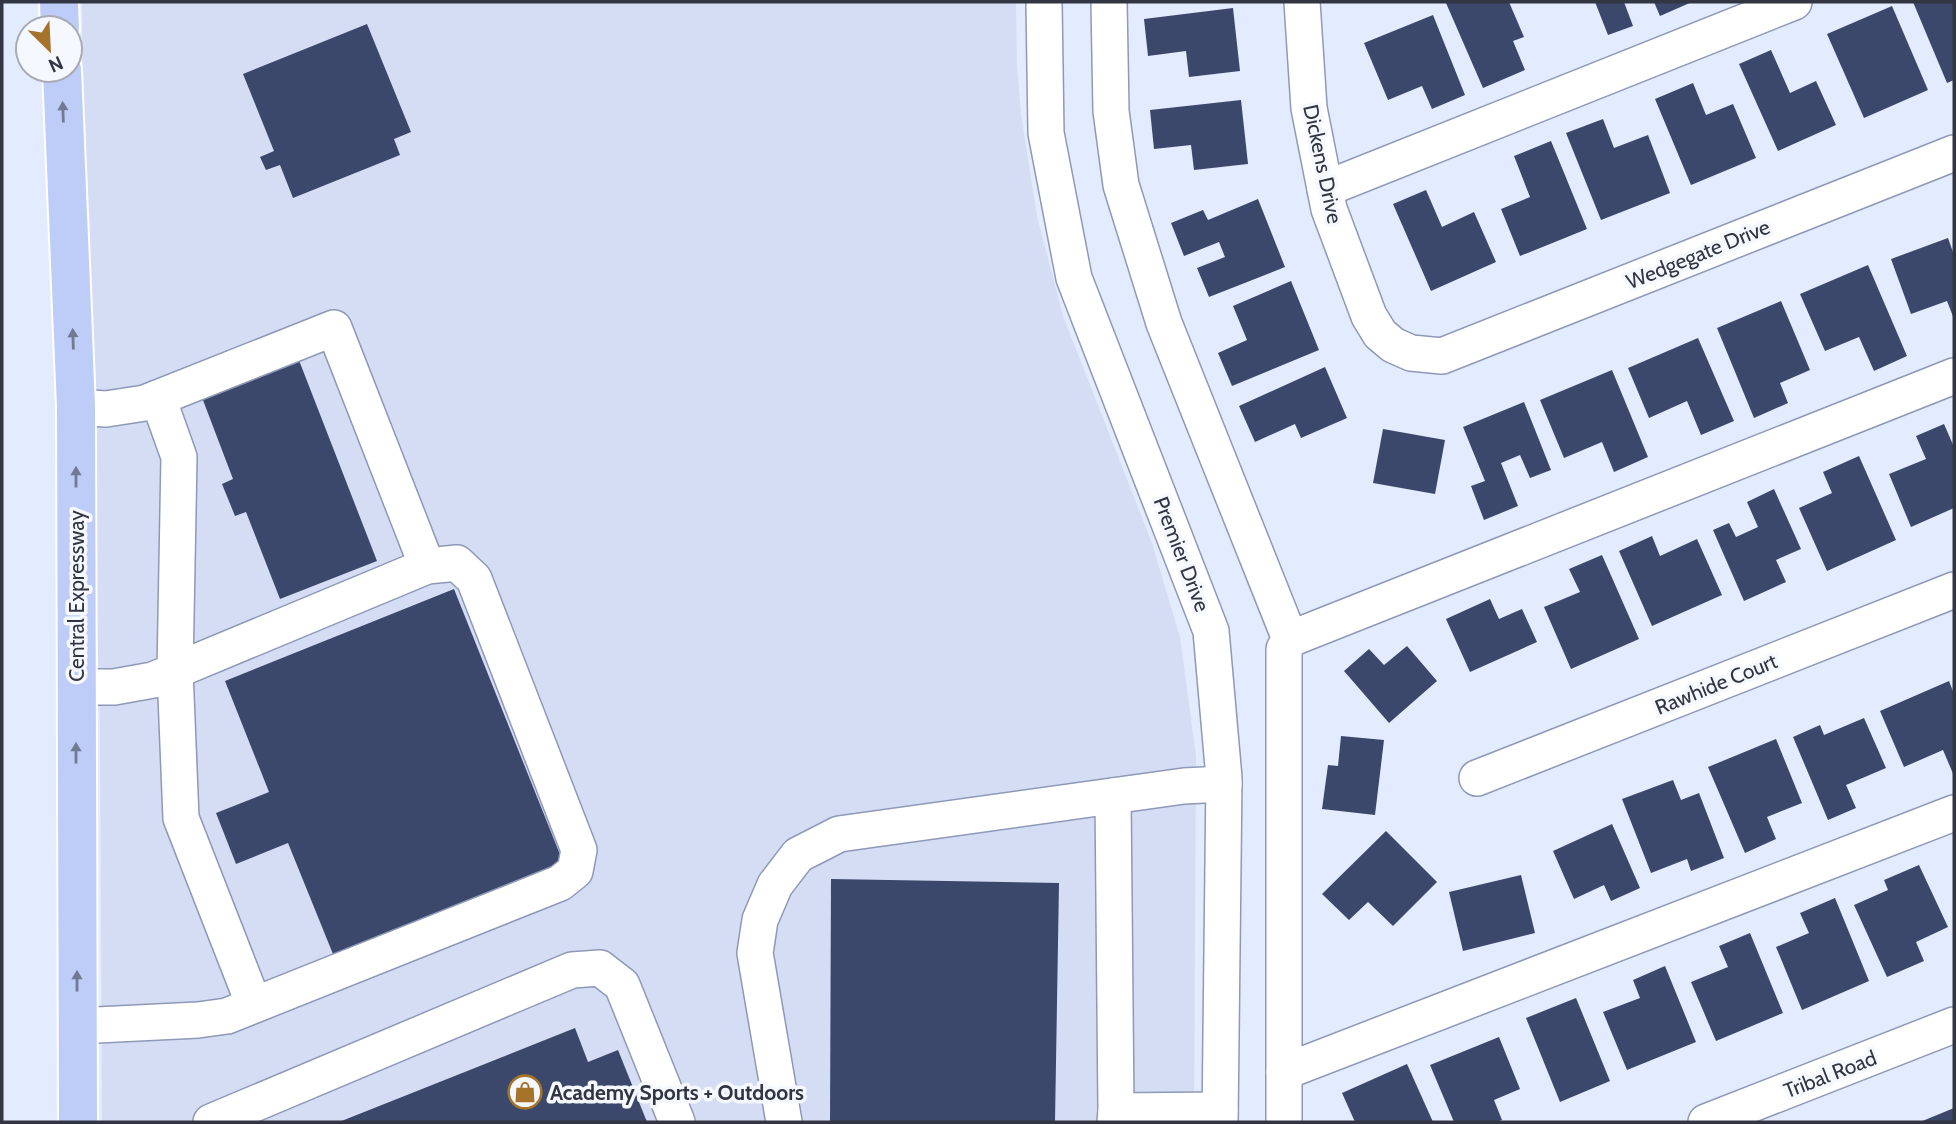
<svg xmlns="http://www.w3.org/2000/svg" width="1956" height="1124" font-family="Cabin,sans-serif">
<rect width="100%" height="100%" fill="#e3ebff"/>
<path fill="#d5ddf4" d="M82 2H1016L1017 66 1021 114 1037 216 1063 316 1152 543 1180 637 1196 756 1194 1122H102L100 729 83 107Z"/>
<g fill="#3c486b">
<path d="M1448 2H1509L1524 37 1513 41 1525 70 1483 88 1446 3Z"/>
<path d="M1595 2H1624L1633 26 1608 35Z"/>
<path d="M1654 2H1692L1660 16Z"/>
<path d="M1913 2H1954V80L1947 83Z"/>
<path d="M1892 6 1928 90 1864 118 1827 34Z"/>
<path d="M1233 8 1240 71 1189 77 1186 51 1148 56 1144 19Z"/>
<path d="M1433 15 1465 95 1432 109 1422 86 1388 100 1364 43Z"/>
<path d="M367 24 411 132 394 139 400 155 293 198 280 165 266 170 260 157 274 151 243 74Z"/>
<path d="M1771 50 1790 93 1816 81 1836 125 1778 151 1739 64Z"/>
<path d="M1693 83 1706 115 1733 104 1756 158 1691 185 1655 99Z"/>
<path d="M1241 100 1248 164 1194 170 1191 145 1154 149 1150 110Z"/>
<path d="M1603 119 1614 148 1648 135 1670 193 1601 220 1566 133Z"/>
<path d="M1551 141 1587 229 1520 256 1501 209 1530 197 1514 156Z"/>
<path d="M1426 190 1442 227 1474 212 1496 262 1431 291 1393 204Z"/>
<path d="M1258 199 1285 267 1209 297 1197 268 1225 257 1219 242 1184 256 1171 223 1203 210 1208 220Z"/>
<path d="M1948 238 1954 255V319L1947 301 1911 314 1891 259Z"/>
<path d="M1868 265 1907 356 1874 371 1859 337 1825 351 1800 294Z"/>
<path d="M1291 281 1319 350 1232 386 1218 353 1247 340 1233 306Z"/>
<path d="M1781 301 1810 370 1780 383 1788 403 1754 418 1717 328Z"/>
<path d="M1698 338 1734 421 1701 435 1687 401 1649 418 1628 368Z"/>
<path d="M295 350 377 561 280 599 246 512 235 516 222 484 233 479 198 387Z"/>
<path d="M1325 367 1347 418 1301 438 1295 424 1255 442 1239 406Z"/>
<path d="M1612 370 1648 457 1614 472 1602 442 1564 458 1540 400Z"/>
<path d="M1524 402 1551 470 1530 478 1520 455 1501 463 1518 506 1484 520 1471 486 1485 481 1463 427Z"/>
<path d="M1944 424 1954 447V508L1911 527 1889 474 1926 459 1916 436Z"/>
<path d="M1383 429 1445 440 1435 494 1373 483Z"/>
<path d="M1859 456 1896 540 1827 571 1799 508 1832 493 1823 472Z"/>
<path d="M1774 489 1801 549 1776 560 1786 582 1744 601 1713 530 1729 523 1736 537 1758 527 1747 502Z"/>
<path d="M1652 536 1660 556 1697 539 1722 595 1652 626 1619 551Z"/>
<path d="M1602 555 1639 639 1571 669 1544 607 1580 592 1569 569Z"/>
<path d="M454 589 565 867 335 959 288 843 236 864 216 813 269 792 225 681Z"/>
<path d="M1490 599 1499 619 1522 609 1537 642 1470 672 1446 619Z"/>
<path d="M1407 646 1437 681 1389 723 1344 671 1369 649 1384 665Z"/>
<path d="M1949 681 1954 694V776L1943 750 1904 767 1880 711Z"/>
<path d="M1864 718 1886 768 1846 785 1856 808 1828 820 1793 737 1820 725 1824 735Z"/>
<path d="M1341 736 1384 740 1375 815 1322 809 1328 765 1338 766Z"/>
<path d="M1776 739 1802 803 1767 817 1776 839 1745 853 1708 767Z"/>
<path d="M1673 780 1681 800 1699 793 1724 858 1691 871 1687 859 1651 873 1622 799Z"/>
<path d="M1612 824 1640 888 1611 901 1604 885 1574 899 1553 851Z"/>
<path d="M1386 831 1437 882 1393 926 1368 902 1349 920 1322 894Z"/>
<path d="M1919 865 1948 927 1916 942 1924 961 1887 977 1854 905 1888 890 1884 880Z"/>
<path d="M1521 875 1535 933 1463 951 1449 892Z"/>
<path d="M831 879 1059 883 1055 1122H830Z"/>
<path d="M1835 898 1869 981 1802 1010 1776 947 1809 933 1800 913Z"/>
<path d="M1750 933 1783 1013 1716 1041 1691 982 1728 967 1719 946Z"/>
<path d="M1665 966 1696 1042 1627 1070 1603 1012 1640 998 1633 980Z"/>
<path d="M1576 998 1610 1081 1560 1102 1526 1018Z"/>
<path d="M575 1028 588 1062 618 1050 647 1122H339Z"/>
<path d="M1499 1037 1520 1089 1494 1100 1502 1120 1497 1122H1454L1430 1065Z"/>
<path d="M1407 1064 1433 1122H1355L1342 1093Z"/>
<path d="M1954 1108V1122H1920Z"/>
</g>
<g fill="none" stroke-linecap="round" stroke-linejoin="round">
<defs>
<g id="minor">
<path d="M1044 2 1046 133 1074 278 1211 631 1224 778 1220 1122"/>
<path d="M1109 2 1111 111 1121 185 1164 323 1290 639 1284 649V1122"/>
<path d="M1302 2 1309 108 1329 209 1369 316 1380 334 1393 345 1411 353 1442 356 1954 153"/>
<path d="M1325 189 1794 2"/>
<path d="M158 398 179 457 175 671 181 818 254 1005"/>
<path d="M76 407 106 409 145 403 334 328 427 566"/>
<path d="M1290 639 1954 376"/>
<path d="M76 687H114L153 680 427 566 457 563 474 579 579 850 575 871 560 883 227 1016 198 1020 77 1026"/>
<path d="M1477 778 1954 590"/>
<path d="M1113 796 1116 1111"/>
<path d="M1284 1072 1954 813"/>
<path d="M211 1122 572 970 600 968 622 985 677 1122"/>
<path d="M784 1122 755 953 760 920 775 885 798 855 839 834 1184 786 1224 784"/>
<path d="M1115 1122 1116 1111 1220 1110"/>
<path d="M1706 1122 1954 1025"/>
</g>
<g id="major">
<path d="M59 2 60 28"/>
<path d="M62 70 76 407 78 1122"/>
</g>
</defs>
<use href="#minor" stroke="#8d99b7" stroke-width="38"/>
<use href="#major" stroke="#fff" stroke-width="42"/>
<use href="#minor" stroke="#fff" stroke-width="35"/>
<use href="#major" stroke="#becdf8" stroke-width="38"/>
</g>
<defs><path id="oneway-solid" d="M-6-.8H1V-3.2L6.5 0L1 3.2V.8H-6Z" transform="scale(1.75)"/></defs>
<g fill="#717a94">
<use href="#oneway-solid" transform="translate(63 112) rotate(-92)"/>
<use href="#oneway-solid" transform="translate(73 339) rotate(-92)"/>
<use href="#oneway-solid" transform="translate(76 477) rotate(-90)"/>
<use href="#oneway-solid" transform="translate(76 753) rotate(-90)"/>
<use href="#oneway-solid" transform="translate(77 981) rotate(-90)"/>
</g>
<defs>
<symbol id="shop-ring" viewBox="-11 -11 22 22"><circle r="9.5" fill="#f6f8ff" stroke="#a57329" stroke-width="1.5"/><path d="M-5-2.5h2.3a2.7 3.5 0 0 1 5.4 0H5L5.5 6h-11ZM-1.5-2.5h3a1.5 2.3 0 0 0-3 0Z" fill="#a57329"/></symbol>
</defs>
<g fill-rule="evenodd">
<use href="#shop-ring" x="506" y="1073" width="38" height="38"/>
</g>
<g text-anchor="middle" dominant-baseline="central" stroke-width="7" stroke-linejoin="round" paint-order="stroke">
<g font-size="21" fill="#323643" stroke="#f6f8ff">
<text transform="translate(1323 164) rotate(78)">Dickens Drive</text>
<text transform="translate(1698 254) rotate(-22)">Wedgegate Drive</text>
<text transform="translate(1182 554) rotate(69)">Premier Drive</text>
<text transform="translate(76 596) rotate(-90)">Central Expressway</text>
<text transform="translate(1716 684) rotate(-22)">Rawhide Court</text>
<text transform="translate(1830 1074) rotate(-21)">Tribal Road</text>
</g>
<g font-size="21" font-weight="bold" fill="#323643" stroke="#f6f8ff" text-anchor="start">
<text x="550" y="1092">Academy Sports + Outdoors</text>
</g>
</g>
<rect width="1956" height="1124" fill="none" stroke="#323643" stroke-width="7"/>
<g transform="translate(49 49) rotate(156)"><circle r="33" fill="#f6f8ff" stroke="#a8aab4" stroke-width="2"/>
<path d="M0-5L12 26L0 18L-12 26Z" fill="#a57329"/>
<text y="-10" font-size="19" font-weight="bold" text-anchor="middle" fill="#323643">N</text>
</g>
</svg>
